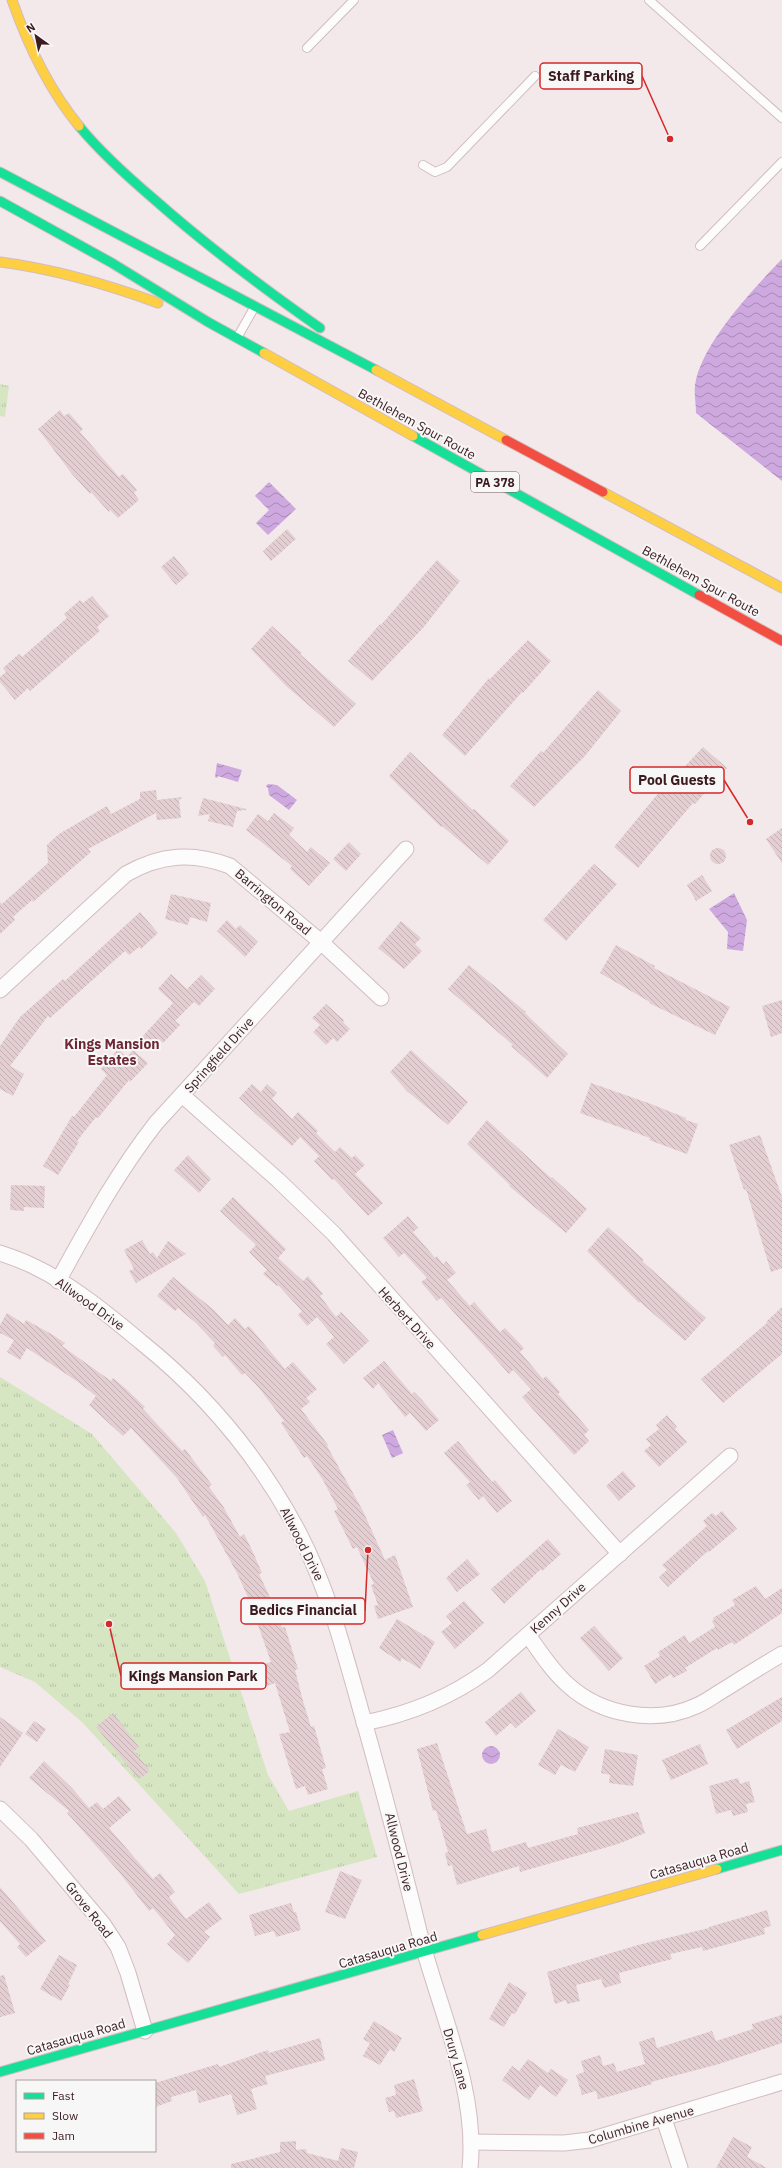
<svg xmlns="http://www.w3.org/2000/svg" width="782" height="2168" font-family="'IBM Plex Sans',sans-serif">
<defs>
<pattern id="park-tufts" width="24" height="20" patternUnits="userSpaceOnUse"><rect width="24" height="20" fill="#d6e6c2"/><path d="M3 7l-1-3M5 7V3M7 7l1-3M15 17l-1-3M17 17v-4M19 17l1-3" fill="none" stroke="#b9c5a6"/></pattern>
<pattern id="water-waves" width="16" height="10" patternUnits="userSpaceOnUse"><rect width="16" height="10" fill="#cea9df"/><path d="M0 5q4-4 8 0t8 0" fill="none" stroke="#a889b4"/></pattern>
<pattern id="building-back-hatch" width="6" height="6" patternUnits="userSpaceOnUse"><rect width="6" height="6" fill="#e3ced1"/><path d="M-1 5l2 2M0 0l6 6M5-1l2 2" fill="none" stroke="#c4b0b3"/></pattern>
</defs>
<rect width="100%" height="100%" fill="#f3e8ea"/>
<g fill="url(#park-tufts)">
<path d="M0 384 9 386 5 417 0 416Z"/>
<path d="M0 1377 92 1434 176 1533 205 1581 268 1775 289 1811 358 1791 377 1857 239 1894 83 1723 35 1682 0 1667Z"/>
</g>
<g fill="url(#water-waves)">
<path d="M782 259V481L696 413C696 404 694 394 695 385 701 344 754 288 782 259Z"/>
<path d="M269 482 296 509 268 535 256 523 269 510 255 496Z"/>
<path d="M217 763 242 770 238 782 218 776 217 778 215 777Z"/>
<path d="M268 784 277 785 297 800 289 810 269 795 268 788 266 786Z"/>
<path d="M734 893 747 920 743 951 727 949 728 932 709 909Z"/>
<path d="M393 1430 403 1453 392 1458 382 1435Z"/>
<circle cx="491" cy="1755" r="9"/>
</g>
<g fill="url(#building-back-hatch)">
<path d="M60 410 64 416 69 413 83 429 80 432 119 477 123 474 137 490 134 493 139 500 118 518 110 510 109 512 91 492 90 494 72 474 38 429Z"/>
<path d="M287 529 296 539 271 561 263 551Z"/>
<path d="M174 556 189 574 176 585 161 567Z"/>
<path d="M437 560 460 581 423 628 372 681 348 661 380 624 381 625Z"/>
<path d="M92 596 109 616 97 627 100 631 30 691 28 688 15 700 0 682V677L6 672 3 668 19 654 22 657 67 618 64 614 80 600 83 603Z"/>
<path d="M272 626 302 653 300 654 356 704 334 727 286 686 251 649Z"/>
<path d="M528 640 551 661 523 693 522 692 465 756 442 735 489 678 490 679Z"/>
<path d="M598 690 621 711 585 756 534 807 510 786 541 751 543 753Z"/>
<path d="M703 747 727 768 695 804 693 803 638 868 614 847 661 790 662 791Z"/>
<path d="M410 752 473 810 474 809 509 841 488 865 442 826 441 827 389 776Z"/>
<path d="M156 790 157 800 183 797 179 800 181 818 157 820 156 813 88 849 91 852 33 902 32 900 13 917 15 920 0 934V902L2 904 48 863 47 845 59 834 107 806 111 814 140 799V792Z"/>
<path d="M203 798 246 809V810L237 811 233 827 208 821 210 814 198 816Z"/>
<path d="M274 813 294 828 289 835 307 852 311 847 330 863 309 886 290 869 292 866 246 830 258 814 268 821Z"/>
<path d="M782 828V863L766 839Z"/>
<path d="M349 842 361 854 346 871 333 859Z"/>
<circle cx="718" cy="856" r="8"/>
<path d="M594 864 617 884 566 941 543 920Z"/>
<path d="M702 875 712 891 696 901 687 885Z"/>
<path d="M171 894 211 903 207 922 190 917 188 925 165 919Z"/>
<path d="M140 912 158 933 141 949 139 947 129 955 125 951 50 1018 48 1016 10 1066 24 1074 13 1096 0 1089V1046L20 1017 63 979 65 981Z"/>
<path d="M227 920 236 929 240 925 258 942 245 957 217 931Z"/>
<path d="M401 921 421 938 415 944 422 951 404 969 378 948Z"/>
<path d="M616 945 655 966 654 968 730 1007 715 1035 649 1003 650 1002 600 973Z"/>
<path d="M469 965 526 1012 525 1013 568 1054 547 1078 511 1046 513 1045 448 989Z"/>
<path d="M171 974 187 989 201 975 215 989 199 1006 194 1002 175 1021 180 1025 163 1043 159 1039 153 1046 142 1037 173 1003 158 989Z"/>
<path d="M782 1000V1033L771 1037 762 1006Z"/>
<path d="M326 1004 344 1020 343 1022 350 1029 337 1042 333 1038 326 1045 313 1032 320 1025 312 1018Z"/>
<path d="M118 1049 127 1057 133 1050 148 1063 130 1082 129 1080 98 1118 96 1117 77 1141 79 1142 58 1175 43 1166 72 1116 74 1117 107 1075 101 1069Z"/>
<path d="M411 1050 468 1102 448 1125 407 1091 390 1072Z"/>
<path d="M591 1083 651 1104 686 1118V1120L698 1124 687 1154 649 1140 650 1138 580 1113Z"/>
<path d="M252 1084 261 1092 267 1084 277 1093 272 1099 292 1119 298 1112 318 1131 316 1133 335 1152 340 1147 352 1158 355 1155 365 1165 355 1174 383 1203 368 1216 334 1179 332 1180 314 1161 319 1156 300 1137 292 1146 257 1115 239 1098Z"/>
<path d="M487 1120 551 1178 552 1177 587 1209 566 1233 509 1186 510 1185 467 1144Z"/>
<path d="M760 1135 782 1197V1268L771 1272 746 1189 744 1190 729 1145Z"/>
<path d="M188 1155 211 1179 199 1193 174 1170Z"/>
<path d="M11 1185 45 1186 44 1208 24 1207V1211L10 1210Z"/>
<path d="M233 1197 286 1249 278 1258 303 1281 308 1276 323 1294 320 1296 336 1317 341 1312 369 1341 344 1364 326 1344 334 1337 317 1317 307 1326 298 1315 302 1311 278 1285 277 1286 263 1274 267 1270 249 1252 256 1245 220 1211Z"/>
<path d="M408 1216 418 1228 413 1232 435 1258 437 1256 443 1264 446 1261 456 1273 447 1280 470 1306 474 1302 500 1332 505 1328 524 1348 520 1352 543 1379 546 1376 560 1392 558 1394 589 1430 584 1435 589 1441 574 1455 522 1397 531 1389 513 1370 509 1374 441 1298 437 1301 421 1282 427 1278 404 1253 399 1257 383 1238Z"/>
<path d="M608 1227 644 1260 642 1261 706 1318 685 1341 640 1302 639 1303 587 1251Z"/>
<path d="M142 1240 150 1254 153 1252 157 1258 168 1241 186 1254 136 1283 129 1271 134 1269 124 1250Z"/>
<path d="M173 1277 214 1310 228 1325 235 1318 245 1329 249 1326 285 1369 293 1362 317 1389 306 1398 310 1402 301 1409 328 1445 327 1446 363 1511 385 1560 395 1555 413 1607 378 1619 374 1606 378 1605 371 1585 374 1584 357 1547 353 1549 334 1511 338 1509 323 1480 307 1456 304 1458 281 1423 284 1421 259 1388 245 1373 242 1375 225 1355 223 1357 213 1346 215 1343 196 1323 178 1308 175 1311 157 1296Z"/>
<path d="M782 1307V1354L723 1403 701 1379 767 1323 766 1322Z"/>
<path d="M7 1313 24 1324 26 1320 53 1335 65 1343 62 1346 111 1381 113 1378 125 1388 145 1407 143 1409 182 1451 185 1449 212 1485 209 1487 223 1506 240 1537 244 1534 252 1550 262 1573 259 1574 275 1608 282 1628 285 1627 298 1669 295 1670 303 1701 311 1727 314 1726 326 1768 322 1769 328 1789 308 1795 305 1786 296 1789 279 1734 290 1732 275 1683 267 1686 261 1665 271 1662 250 1602 238 1575 205 1515 203 1517 177 1478 131 1428 123 1436 89 1405 96 1396 78 1382 27 1348 20 1360 7 1352 14 1340 0 1333V1325Z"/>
<path d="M384 1361 412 1394 414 1392 422 1400 439 1420 426 1431 410 1413 405 1417 378 1383 373 1389 363 1378Z"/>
<path d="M667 1415 677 1427 675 1429 687 1442 659 1467 644 1451 651 1445 646 1439 659 1429 656 1425Z"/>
<path d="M458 1441 492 1482 495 1480 512 1501 497 1513 483 1496 479 1500 466 1485 470 1482 444 1453Z"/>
<path d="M623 1471 636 1486 619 1501 606 1486Z"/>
<path d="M722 1511 737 1529 709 1552 708 1551 668 1587 659 1577 667 1570 662 1565 707 1526 703 1521 712 1513 716 1516Z"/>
<path d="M548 1539 561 1554 542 1571 541 1569 504 1604 491 1589Z"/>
<path d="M467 1559 480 1574 457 1592 446 1578Z"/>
<path d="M756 1586 765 1599 782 1588V1613L734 1645 732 1642 718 1650 717 1648 685 1668 687 1671 673 1678 671 1674 655 1684 644 1666 660 1656 658 1652 685 1635 689 1643 715 1627 712 1621 714 1620 713 1618 735 1605 732 1600Z"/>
<path d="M464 1601 484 1623 455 1649 441 1632 452 1623 446 1616Z"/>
<path d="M397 1619 422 1634 423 1636 424 1635 435 1642 420 1669 402 1658 400 1662 379 1648Z"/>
<path d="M594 1626 623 1658 609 1671 580 1638Z"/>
<path d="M521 1692 536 1711 516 1728 511 1723 496 1736 485 1722Z"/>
<path d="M782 1697V1721L737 1749 726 1730Z"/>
<path d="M113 1713 139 1747 134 1751 150 1771 139 1779 96 1727Z"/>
<path d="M0 1717 23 1733 0 1767Z"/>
<path d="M34 1721 46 1729 37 1742 25 1734Z"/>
<path d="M558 1729 589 1747 575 1772 561 1765 555 1775 538 1765Z"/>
<path d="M437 1743 467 1834 486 1829 492 1852 526 1842 528 1848 578 1834 577 1828 638 1812 645 1833 618 1844 520 1872 519 1866 457 1885 452 1865 448 1866 445 1853 448 1852 436 1810 433 1811 417 1749Z"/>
<path d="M700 1744 708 1764 671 1780 662 1760Z"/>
<path d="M605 1749 638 1755 633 1786 609 1783 610 1775 601 1773Z"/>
<path d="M44 1761 72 1788 89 1808 97 1802 103 1809 119 1796 131 1810 109 1828 153 1879 160 1873 175 1892 169 1897 186 1919 209 1902 222 1919 204 1932 210 1937 188 1963 167 1944 175 1935 153 1908 149 1911 119 1872 67 1813 69 1811 29 1778Z"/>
<path d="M738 1778 740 1784 749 1781 755 1802 746 1804 748 1812 733 1816 731 1810 716 1814 709 1786Z"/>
<path d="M340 1871 362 1880 345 1919 325 1912Z"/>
<path d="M0 1887 46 1941 26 1957 17 1947 20 1944 0 1921Z"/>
<path d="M291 1903 294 1912H296L301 1930 276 1937 274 1931 255 1936 249 1915Z"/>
<path d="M767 1910 771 1926 764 1928 765 1934 703 1951 702 1947 670 1954 672 1959 619 1973 621 1983 604 1988 601 1979 576 1985 580 2001 567 2004 566 2000 555 2004 547 1972 638 1945 709 1928V1927Z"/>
<path d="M59 1955 77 1965 68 1984 70 1985 61 2001 40 1989Z"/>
<path d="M4 1975 15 2013 0 2017V1976Z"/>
<path d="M509 1982 527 1993 515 2014 512 2013 504 2027 489 2019Z"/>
<path d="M782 2015V2043L719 2064 651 2082 652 2084 611 2096 598 2099 596 2091 582 2095 576 2075 584 2072 581 2061 600 2055 603 2066 614 2063 617 2072 645 2064 639 2042 654 2037 657 2048 712 2031 716 2041 753 2029 752 2024Z"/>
<path d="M374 2021 402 2038 394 2052 390 2049 380 2065 363 2056 370 2043 363 2039Z"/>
<path d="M320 2038 325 2060 265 2076 268 2084 251 2089 257 2109 237 2115 231 2094 199 2103 196 2090 171 2097 172 2101 155 2107V2083L218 2064 219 2067 268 2050 269 2053Z"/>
<path d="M528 2059 548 2073 551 2069 568 2080 556 2097 540 2085 529 2100 502 2080 512 2066 519 2071Z"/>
<path d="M414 2079 423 2111 396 2118 394 2111 389 2112 385 2098 396 2095 394 2085Z"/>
<path d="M733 2137 752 2147 747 2157 767 2168H716Z"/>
<path d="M296 2141V2150L306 2149 307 2153 338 2161 341 2148 358 2152 354 2168H231V2164L280 2152V2142Z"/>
</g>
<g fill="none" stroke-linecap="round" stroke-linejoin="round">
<defs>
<g id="lane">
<path d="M649 0 782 118"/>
<path d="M307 48 354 0"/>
<path d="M423 165 435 172 447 167 535 76"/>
<path d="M700 246 782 162"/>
<path d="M237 338 254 308"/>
</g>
<g id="street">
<path d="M0 990 126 874C161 854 193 852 230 866L321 942 381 998"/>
<path d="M182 1095 278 1180 334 1234 620 1554"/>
<path d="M0 1253C12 1257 24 1261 35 1267 71 1284 110 1316 141 1342 206 1394 260 1459 299 1533 328 1589 344 1650 361 1711 382 1784 401 1858 419 1931 438 2007 478 2089 470 2168"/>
<path d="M58 1281C89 1225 117 1173 156 1123L406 849"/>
<path d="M528 1635C540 1652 552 1671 568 1685 601 1715 655 1725 696 1706 706 1702 716 1694 725 1689 744 1677 763 1665 782 1654"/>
<path d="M364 1723C410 1714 450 1698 488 1670L730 1456"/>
<path d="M0 1809 31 1839 103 1924 118 1947 128 1973 145 2031"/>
<path d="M664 2119 680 2168"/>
<path d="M471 2142 564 2143 590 2140 782 2082"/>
</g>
<g id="fast">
<path d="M79 126C101 153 128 177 155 200 207 246 263 288 320 328"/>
<path d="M0 172 376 370"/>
<path d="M0 201 112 263 208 322 264 353"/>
<path d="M413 436 699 595"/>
<path d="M717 1869 782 1850"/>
<path d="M0 2072 482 1935"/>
</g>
<g id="slow">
<path d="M12 0C28 46 48 88 79 126"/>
<path d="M0 262C55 269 106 284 158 303"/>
<path d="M264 353 413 436"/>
<path d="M376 370 506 440"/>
<path d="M603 492 782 588"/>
<path d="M482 1935 717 1869"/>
</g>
<g id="jam">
<path d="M506 440 603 492"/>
<path d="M699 595 782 641"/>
</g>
</defs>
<use href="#lane" stroke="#d1bdbf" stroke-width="10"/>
<use href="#street" stroke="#d1bdbf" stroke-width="17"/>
<use href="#fast" stroke="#d1bdbf" stroke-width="11"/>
<use href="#slow" stroke="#d1bdbf" stroke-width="11"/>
<use href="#jam" stroke="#d1bdbf" stroke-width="11"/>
<use href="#lane" stroke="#fdfcfc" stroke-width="8"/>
<use href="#street" stroke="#fdfcfc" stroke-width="15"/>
<use href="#fast" stroke="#16e098" stroke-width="9"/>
<use href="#slow" stroke="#ffcf43" stroke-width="9"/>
<use href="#jam" stroke="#f24e42" stroke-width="9"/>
</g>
<g text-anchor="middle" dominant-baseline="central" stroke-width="4" stroke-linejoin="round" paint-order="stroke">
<rect fill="#f7f7f7" stroke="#745d60" stroke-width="1" x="471" y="472" width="48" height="20" rx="3"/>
<g font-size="12" font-weight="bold" fill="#3c1b20">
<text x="495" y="482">PA 378</text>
</g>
<g font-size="13" fill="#3c1b20" stroke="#f7f7f7">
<text transform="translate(417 424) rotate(29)">Bethlehem Spur Route</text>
<text transform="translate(701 581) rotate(29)">Bethlehem Spur Route</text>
<text transform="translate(273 902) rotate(40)">Barrington Road</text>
<text transform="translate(219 1055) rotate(-48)">Springfield Drive</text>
<text transform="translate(90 1304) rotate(35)">Allwood Drive</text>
<text transform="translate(407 1318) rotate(48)">Herbert Drive</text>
<text transform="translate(302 1544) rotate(63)">Allwood Drive</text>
<text transform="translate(558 1608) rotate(-42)">Kenny Drive</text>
<text transform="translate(399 1852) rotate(76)">Allwood Drive</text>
<text transform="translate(699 1861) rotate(-16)">Catasauqua Road</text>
<text transform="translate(89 1910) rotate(52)">Grove Road</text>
<text transform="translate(388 1950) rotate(-16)">Catasauqua Road</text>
<text transform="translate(76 2037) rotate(-16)">Catasauqua Road</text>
<text transform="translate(456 2059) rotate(74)">Drury Lane</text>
<text transform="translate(641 2125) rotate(-16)">Columbine Avenue</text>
</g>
<g font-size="14" font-weight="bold" fill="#6f2734" stroke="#f7f7f7">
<text x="112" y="1044">Kings Mansion<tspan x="112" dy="16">Estates</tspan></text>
</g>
</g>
<path fill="none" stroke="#d62828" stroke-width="1.5" d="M670 139L642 76M750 822L724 780M368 1550L365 1611M109 1624L121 1676"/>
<g fill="#d62828" stroke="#f7f7f7" stroke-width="1.5">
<circle cx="670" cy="139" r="4"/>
<circle cx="750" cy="822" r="4"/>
<circle cx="368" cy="1550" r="4"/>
<circle cx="109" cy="1624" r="4"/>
</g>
<g fill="#f7f7f7" stroke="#d62828" stroke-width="1.5">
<rect x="540" y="63" width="102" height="26" rx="4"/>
<rect x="630" y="767" width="94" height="26" rx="4"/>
<rect x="241" y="1598" width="124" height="26" rx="4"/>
<rect x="121" y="1663" width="145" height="26" rx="4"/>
</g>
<g font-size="14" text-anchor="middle" font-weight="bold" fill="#3c1b20">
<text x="591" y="81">Staff Parking</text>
<text x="677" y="785">Pool Guests</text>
<text x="303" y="1615">Bedics Financial</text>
<text x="193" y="1681">Kings Mansion Park</text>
</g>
<rect x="16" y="2080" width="140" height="72" fill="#f7f7f7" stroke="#ac9fa1"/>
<rect x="24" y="2093" width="20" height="6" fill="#16e098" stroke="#ac9fa1"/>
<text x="52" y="2100" font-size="12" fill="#3c1b20">Fast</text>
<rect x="24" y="2113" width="20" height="6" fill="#ffcf43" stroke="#ac9fa1"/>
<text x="52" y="2120" font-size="12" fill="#3c1b20">Slow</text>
<rect x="24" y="2133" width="20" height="6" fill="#f24e42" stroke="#ac9fa1"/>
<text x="52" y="2140" font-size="12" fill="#3c1b20">Jam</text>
<g transform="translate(36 36) rotate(327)" stroke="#f7f7f7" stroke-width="3" paint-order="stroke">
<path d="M0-3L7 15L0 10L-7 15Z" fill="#3c1b20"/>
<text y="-6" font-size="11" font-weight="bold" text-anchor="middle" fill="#3c1b20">N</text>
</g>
</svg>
